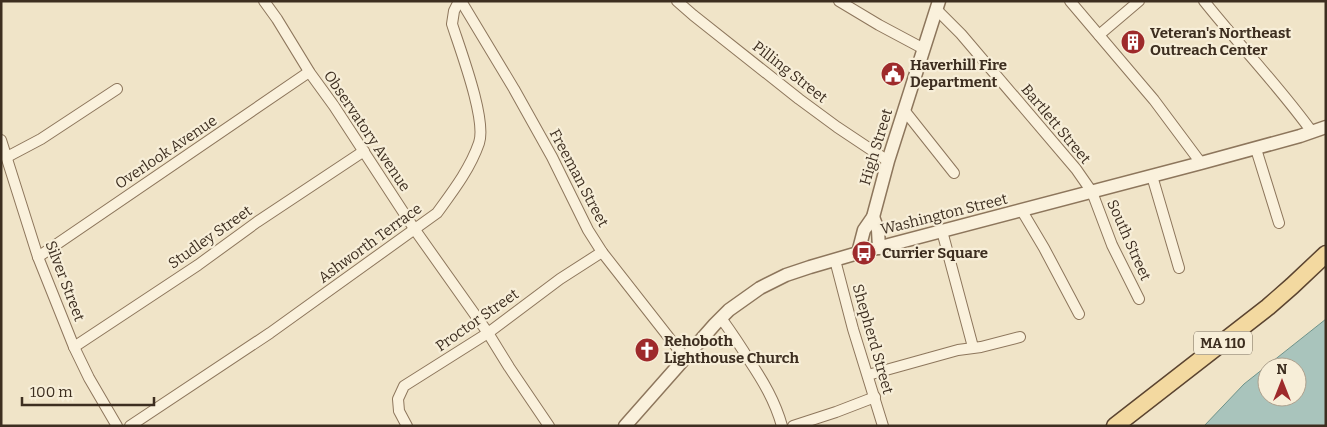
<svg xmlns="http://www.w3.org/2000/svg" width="1327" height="427" font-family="Bitter,serif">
<rect width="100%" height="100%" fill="#f0e4c8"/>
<path fill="#a9c4bc" stroke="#6f938a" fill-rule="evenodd" d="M1326 319V426H1204L1244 384ZM1267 367H1297V397H1267Z"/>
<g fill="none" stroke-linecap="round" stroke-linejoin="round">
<defs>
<g id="minor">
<path d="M264 1 277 19 310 73 334 106 415 230 488 333 509 367 549 426"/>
<path d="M461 1 514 89 552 157 588 230 602 252 685 358"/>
<path d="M677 1 693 15 799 99 837 127 888 161"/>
<path d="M839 1 879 25 924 49"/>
<path d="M1070 1 1154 100 1201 163"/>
<path d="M1204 1C1239 45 1279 86 1312 132"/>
<path d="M936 9 961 34 1076 169 1092 192 1112 245 1139 299"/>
<path d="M1099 35 1139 1"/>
<path d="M904 110 954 173"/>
<path d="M1 140 38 257 74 347 89 378 117 426"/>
<path d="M1256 149 1279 223"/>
<path d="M7 157 41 139 117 89"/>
<path d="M1152 176 1179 268"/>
<path d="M1022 211 1044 248 1079 314"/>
<path d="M942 231 973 347"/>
<path d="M38 257 309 72"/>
<path d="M835 260 853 329 883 426"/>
<path d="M721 318C731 332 740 345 749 360 763 381 775 401 782 426"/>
<path d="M74 347 198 265 257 222 364 151"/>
<path d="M868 375 958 350 981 347 1020 337"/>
<path d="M130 426 270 333 437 213C453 191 470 169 479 143 487 120 460 49 452 24L454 11 459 1"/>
<path d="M407 426 399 411 398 399 404 386 488 333 560 279 602 252"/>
<path d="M793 426 836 412 875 397"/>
</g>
<g id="tertiary">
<path d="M873 217 878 230 879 248"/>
<path d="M858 253 864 230 873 217 888 161 939 1"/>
<path d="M625 426 715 324 729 310 760 288 786 275 810 267 858 253 1201 163 1300 136 1326 127"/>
</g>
<path id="primary" d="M1115 426 1268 307 1292 286 1326 254"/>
</defs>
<use href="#minor" stroke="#8d765c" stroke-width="12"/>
<use href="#tertiary" stroke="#8d765c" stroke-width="15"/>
<use href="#primary" stroke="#5b4430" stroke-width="19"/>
<use href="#minor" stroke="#faf1dc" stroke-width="10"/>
<use href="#tertiary" stroke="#faf1dc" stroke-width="12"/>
<use href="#primary" stroke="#f3d9a0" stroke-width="16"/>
</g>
<defs>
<symbol id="building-disc" viewBox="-11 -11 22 22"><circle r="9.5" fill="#9e2a2b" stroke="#f7eed8"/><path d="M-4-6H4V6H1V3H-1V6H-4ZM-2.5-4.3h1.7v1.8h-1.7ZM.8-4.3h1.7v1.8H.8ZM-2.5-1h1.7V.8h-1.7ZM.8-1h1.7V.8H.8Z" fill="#fff"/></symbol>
<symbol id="civic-disc" viewBox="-11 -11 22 22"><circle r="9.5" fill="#9e2a2b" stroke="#f7eed8"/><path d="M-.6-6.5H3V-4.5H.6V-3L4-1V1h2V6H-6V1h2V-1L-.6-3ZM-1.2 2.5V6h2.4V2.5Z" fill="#fff"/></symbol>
<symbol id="bus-disc" viewBox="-11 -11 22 22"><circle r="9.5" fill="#9e2a2b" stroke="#f7eed8"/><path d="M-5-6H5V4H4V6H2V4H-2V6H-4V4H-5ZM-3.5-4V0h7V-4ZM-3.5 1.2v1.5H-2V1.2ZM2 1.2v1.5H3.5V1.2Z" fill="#fff"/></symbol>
<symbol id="church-disc" viewBox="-11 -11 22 22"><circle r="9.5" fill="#9e2a2b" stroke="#f7eed8"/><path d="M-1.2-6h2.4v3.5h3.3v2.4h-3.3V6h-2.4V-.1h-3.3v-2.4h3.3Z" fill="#fff"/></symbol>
</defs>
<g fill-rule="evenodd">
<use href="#building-disc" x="1119" y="28" width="28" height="28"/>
<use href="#civic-disc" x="879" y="60" width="28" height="28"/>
<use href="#bus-disc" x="850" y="239" width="28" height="28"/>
<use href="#church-disc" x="633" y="336" width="28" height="28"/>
</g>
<g text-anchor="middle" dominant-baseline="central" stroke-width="4.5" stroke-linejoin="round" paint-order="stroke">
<rect fill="#f7eed8" stroke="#756857" stroke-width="1" x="1194" y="331.5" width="58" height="23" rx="4"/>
<g font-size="14" font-weight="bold" fill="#3d2e20">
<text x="1223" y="343">MA 110</text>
</g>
<g font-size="15" font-weight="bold" fill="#3d2e20" stroke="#f7eed8" text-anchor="start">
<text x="1150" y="33">Veteran's Northeast<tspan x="1150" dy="17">Outreach Center</tspan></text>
<text x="910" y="65">Haverhill Fire<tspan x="910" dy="17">Department</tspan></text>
<text x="882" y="253">Currier Square</text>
<text x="664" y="341">Rehoboth<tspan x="664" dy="17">Lighthouse Church</tspan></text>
</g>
<g font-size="15" fill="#3d2e20" stroke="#f7eed8">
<text transform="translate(790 72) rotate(38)">Pilling Street</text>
<text transform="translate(1056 124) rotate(50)">Bartlett Street</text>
<text transform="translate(367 131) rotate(56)">Observatory Avenue</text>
<text transform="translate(876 147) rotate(-73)">High Street</text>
<text transform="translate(166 152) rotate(-34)">Overlook Avenue</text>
<text transform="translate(579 178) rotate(62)">Freeman Street</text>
<text transform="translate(944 214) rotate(-14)">Washington Street</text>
<text transform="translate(210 237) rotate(-35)">Studley Street</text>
<text transform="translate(1129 240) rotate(66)">South Street</text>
<text transform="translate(370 243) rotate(-36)">Ashworth Terrace</text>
<text transform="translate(65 281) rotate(69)">Silver Street</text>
<text transform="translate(477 320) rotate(-35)">Proctor Street</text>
<text transform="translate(873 339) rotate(74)">Shepherd Street</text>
</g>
</g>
<rect width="1327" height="427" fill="none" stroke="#3d2e20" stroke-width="5"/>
<g transform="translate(1282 382)"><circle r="24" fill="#f7eed8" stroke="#ada18e"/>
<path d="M0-4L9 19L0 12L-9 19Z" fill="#9e2a2b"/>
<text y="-8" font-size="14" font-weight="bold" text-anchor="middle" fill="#3d2e20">N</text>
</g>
<path d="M22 397v8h132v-8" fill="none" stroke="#3d2e20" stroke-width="2.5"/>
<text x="30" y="397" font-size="15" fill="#3d2e20" stroke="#f7eed8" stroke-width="4" paint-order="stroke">100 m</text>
</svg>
